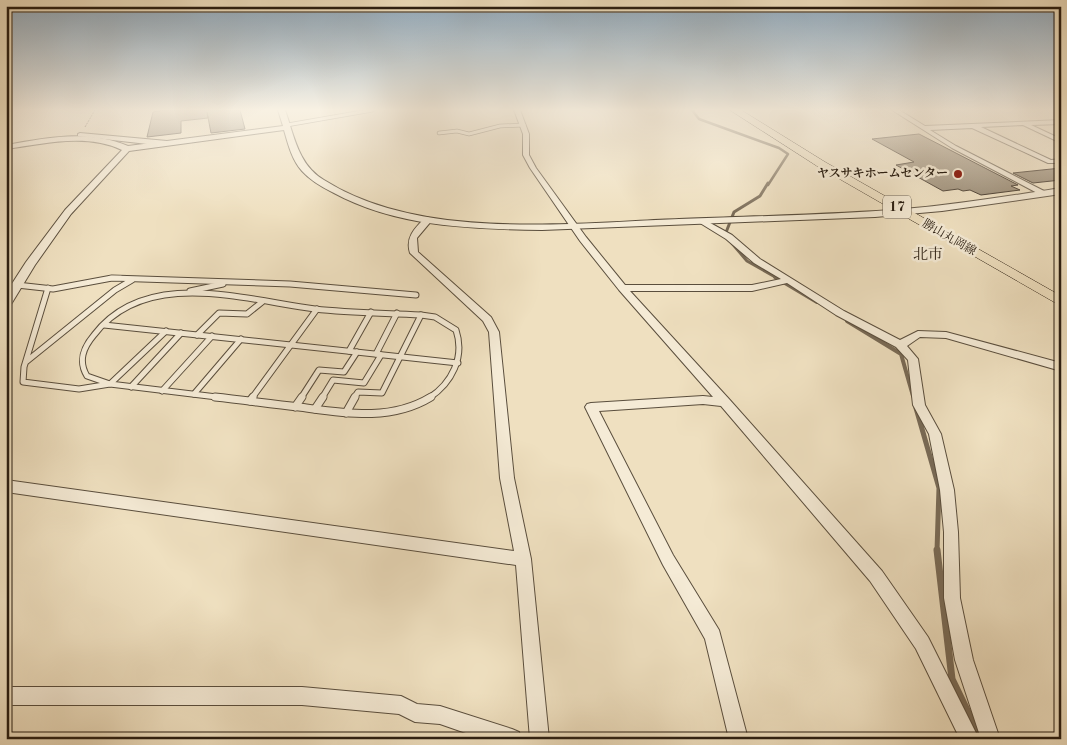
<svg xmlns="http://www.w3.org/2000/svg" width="1067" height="745" font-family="'Old Standard TT','Noto Serif JP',serif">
<rect width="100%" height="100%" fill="#efe0c0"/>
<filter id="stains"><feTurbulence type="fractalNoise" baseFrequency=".004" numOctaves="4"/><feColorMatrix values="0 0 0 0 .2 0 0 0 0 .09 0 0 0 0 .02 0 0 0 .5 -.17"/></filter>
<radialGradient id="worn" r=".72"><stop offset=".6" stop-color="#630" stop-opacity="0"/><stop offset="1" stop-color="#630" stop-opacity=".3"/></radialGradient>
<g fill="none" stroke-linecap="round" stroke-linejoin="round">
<path stroke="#786a56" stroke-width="2.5" d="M692 110 699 119 779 148 788 154 768 185"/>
<g stroke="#786a56" stroke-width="3">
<path d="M725 235 734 212 760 196 768 183"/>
<path d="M730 241 747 261 777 278"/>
</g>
<g stroke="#786a56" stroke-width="4">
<path d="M775 277 817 302"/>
<path d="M847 321 901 354 913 396"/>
</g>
<path stroke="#786a56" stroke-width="5" d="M916 408 939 488 937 551"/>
<path stroke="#786a56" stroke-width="7" d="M937 550 952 679 981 739"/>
</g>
<g fill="#90826c" stroke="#291d11">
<path d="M165 110H240L245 129 211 133 207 112 208 118 181 121V133L147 137 153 112Z"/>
<path d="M919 134 1018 185 1011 186 1020 190 981 195 970 190 963 191 958 189 943 191 896 165 914 162 872 139Z"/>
<path d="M1061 168V180L1033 183 1013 173Z"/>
</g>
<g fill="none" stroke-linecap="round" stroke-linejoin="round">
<defs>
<g id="service-far3">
<path d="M287 125 373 110"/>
<path d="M439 133 457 131 469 134 500 126 524 125"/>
</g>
<path id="service-far2" d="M110 278H121"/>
<g id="service-far1">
<path d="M17 285 53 289 112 278 290 284 416 295"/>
<path d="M48 288 24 367 23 382 79 389 110 384 166 331"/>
<path d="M190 291 223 284"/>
<path d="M104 325 458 363"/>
<path d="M197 335 219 313 247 314 262 302"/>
<path d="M349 351 371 312"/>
<path d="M376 354 397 313"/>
<path d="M27 361 115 290 132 280"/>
<path d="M131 387 181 333"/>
<path d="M162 391 212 336"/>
<path d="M194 394 241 339"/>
<path d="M225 398 110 384 87 376C78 361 83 348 94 335 146 267 245 300 315 309 350 313 386 313 421 315L435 317 456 330C465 357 452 383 429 398"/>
<path d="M252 398 317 309"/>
<path d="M301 398 319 370 344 372 357 352"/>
<path d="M322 398 333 380 364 383 381 355"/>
<path d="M354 398 358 392 382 393 421 315"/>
</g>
<g id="service">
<path d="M215 397C243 400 271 404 299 407 344 413 390 422 431 397"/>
<path d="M250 401 253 397"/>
<path d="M295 407 302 397"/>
<path d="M315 409 323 397"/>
<path d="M346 413 355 397"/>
</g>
<g id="minor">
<path d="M514 110H520L529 134V155L536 168 586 237 625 285H752L781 279 754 263 726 239 700 223V219H703L732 235 760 259 844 311 900 340 918 331 946 332 1061 363V371L946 338 920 337 907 346 918 359 925 405 941 434 954 490 958 532 960 598 973 660 1000 739H981L955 660 944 598V532L940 490 929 434 913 405 908 360 896 347 836 315 787 283 752 291H630L729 399 882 571 928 637 979 739H960L916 649 870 581 721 406 703 404 599 411 673 555 719 630 748 739H729L705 639 663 565 585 407 587 404 591 403 703 396 713 397 619 290 580 241 530 168 523 155V134Z"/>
<path d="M892 110H899L925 126 1061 120V124L1031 125 1061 139V143L1023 125 981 127 1051 160 1061 159V163H1048L972 128 930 130 956 146 1048 193 1041 195 952 148Z"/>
<path d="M80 133 167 141 170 143 167 145H156L78 136V134Z"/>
<path d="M426 217 433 219 417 238 418 252 491 317 499 332 514 478 531 559 549 739H530L516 565 6 492V480L514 551 500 478 489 332 483 321 410 253C405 237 415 228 426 217Z"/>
<path d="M6 687H302L401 696 417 704 440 706 512 729 519 732 521 739H483L440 724 415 722 399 714 302 705H6Z"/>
</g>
<path id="tertiary" d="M278 110H285C294 135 298 165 324 180 420 241 569 223 679 219 754 216 829 215 904 209 956 205 1008 196 1061 188V194L942 211 875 217 542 230C471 229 397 227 334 193 322 187 311 181 302 171 292 160 288 144 284 130L129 151 71 214 35 265 10 306 6 307V293L26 262 65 210 122 150C85 133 45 144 6 149V145C47 138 88 129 128 146L283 126Z"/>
<path id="primary" d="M730 110H741L825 162 1061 296V306L817 166Z"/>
</defs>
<use href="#service-far3" stroke="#5a4e3d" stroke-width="4.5"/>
<use href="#service-far2" stroke="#5a4e3d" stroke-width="5.5"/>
<use href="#service-far1" stroke="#5a4e3d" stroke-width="7"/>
<use href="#service" stroke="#5a4e3d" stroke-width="9"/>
<use href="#minor" stroke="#5a4e3d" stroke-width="2"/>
<use href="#tertiary" stroke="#5a4e3d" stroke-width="2"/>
<use href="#primary" stroke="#291d11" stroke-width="1"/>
<path stroke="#291d11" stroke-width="1" stroke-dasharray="2 1" stroke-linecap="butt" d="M85 127 95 110"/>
<use href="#service-far3" stroke="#f5ebd6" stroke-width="3"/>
<use href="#service-far2" stroke="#f5ebd6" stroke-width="4.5"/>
<use href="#service-far1" stroke="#f5ebd6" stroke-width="5"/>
<use href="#service" stroke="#f5ebd6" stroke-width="7"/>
<use href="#minor" fill="#f5ebd6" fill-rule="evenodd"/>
<use href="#tertiary" fill="#f5ebd6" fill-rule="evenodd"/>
<use href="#primary" fill="#efe0c0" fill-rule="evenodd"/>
</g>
<linearGradient id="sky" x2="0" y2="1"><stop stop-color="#90abc0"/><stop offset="0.51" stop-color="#f8f1e3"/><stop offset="1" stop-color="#f8f1e3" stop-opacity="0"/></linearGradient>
<rect width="1067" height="215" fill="url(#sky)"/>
<circle fill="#8f2418" stroke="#f5ebd6" stroke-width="2" cx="958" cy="174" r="5"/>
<g text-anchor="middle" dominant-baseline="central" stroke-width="5" stroke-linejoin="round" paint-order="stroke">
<g font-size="12" font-weight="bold" fill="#291d11" stroke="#f5ebd6" text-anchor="end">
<text x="948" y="174">ヤスサキホームセンター</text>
</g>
<g font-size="12" fill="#291d11" stroke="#f5ebd6">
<text transform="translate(949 238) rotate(30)">勝山丸岡線</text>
</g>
<rect fill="#f5ebd6" stroke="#665b4c" stroke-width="1" x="883" y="195.5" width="28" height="23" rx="4"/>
<g font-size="14" font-weight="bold" fill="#291d11">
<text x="897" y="207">17</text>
</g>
<g font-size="15" fill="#291d11" stroke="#f5ebd6">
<text x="928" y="255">北市</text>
</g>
</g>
<rect width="1067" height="745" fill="none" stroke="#efe0c0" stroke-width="25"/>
<rect x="8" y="8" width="1052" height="730" fill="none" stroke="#291d11" stroke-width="2.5"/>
<rect x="12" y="12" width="1042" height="720" fill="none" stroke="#291d11"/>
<rect width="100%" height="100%" filter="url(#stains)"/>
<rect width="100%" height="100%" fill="url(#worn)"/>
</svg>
